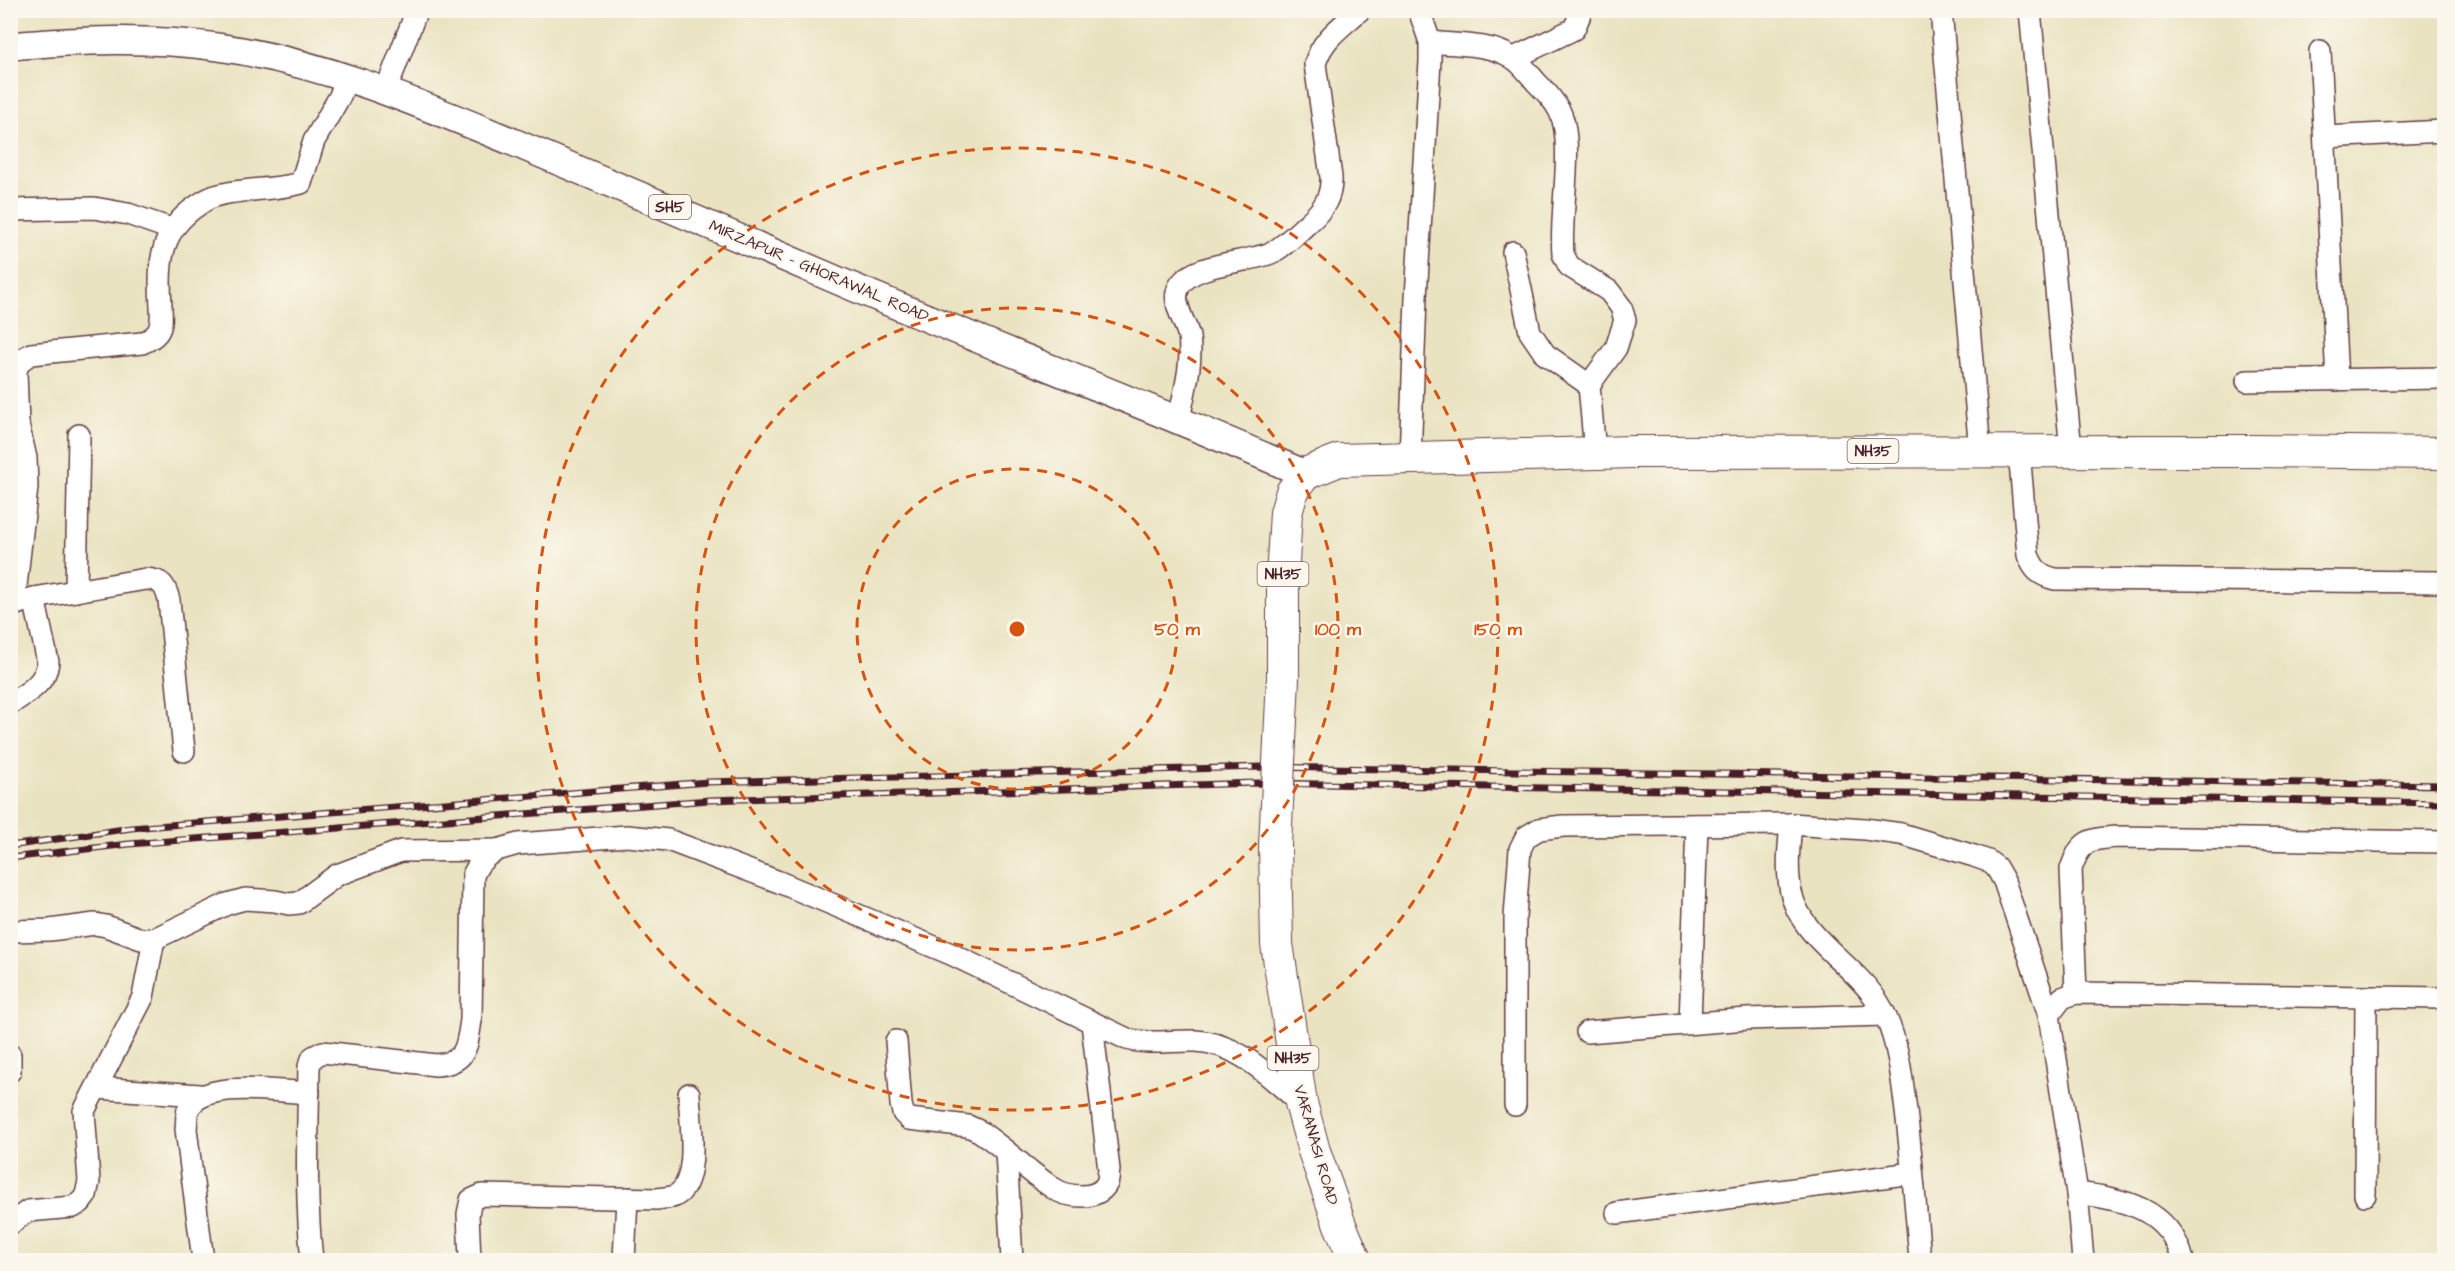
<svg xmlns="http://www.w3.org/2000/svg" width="2455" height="1271" font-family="'Architects Daughter',sans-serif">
<rect width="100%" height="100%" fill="#fbf7ec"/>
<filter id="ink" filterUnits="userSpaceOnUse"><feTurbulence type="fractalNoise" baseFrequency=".0167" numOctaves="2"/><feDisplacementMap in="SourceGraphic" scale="12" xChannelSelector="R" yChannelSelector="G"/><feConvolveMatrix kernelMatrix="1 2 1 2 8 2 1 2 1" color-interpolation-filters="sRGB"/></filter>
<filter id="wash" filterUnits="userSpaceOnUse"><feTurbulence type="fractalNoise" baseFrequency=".008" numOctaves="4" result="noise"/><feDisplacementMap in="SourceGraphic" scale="24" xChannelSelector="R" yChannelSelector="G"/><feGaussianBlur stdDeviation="1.35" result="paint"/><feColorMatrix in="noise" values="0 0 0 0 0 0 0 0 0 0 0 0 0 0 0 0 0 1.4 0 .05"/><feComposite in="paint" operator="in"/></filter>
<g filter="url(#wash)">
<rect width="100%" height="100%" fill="#eae3c1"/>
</g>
<g filter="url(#ink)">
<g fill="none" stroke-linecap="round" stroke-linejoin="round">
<defs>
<g id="minor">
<path d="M1941 10 1980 451"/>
<path d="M2030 10 2071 451"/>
<path d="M1430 42C1455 45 1489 43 1511 57 1521 62 1529 74 1537 83 1546 92 1554 100 1560 112 1575 144 1559 216 1563 254L1569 266 1609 291 1621 307 1625 320 1616 348 1589 385 1595 453"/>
<path d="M2320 51 2337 380"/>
<path d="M1514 58 1574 29 1582 10"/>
<path d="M386 90 417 10"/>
<path d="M2325 137 2444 131"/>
<path d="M13 210 94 208 128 214 171 229"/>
<path d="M1513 252 1530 332 1545 354 1589 385"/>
<path d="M2247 381 2444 378"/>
<path d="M1179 419C1184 393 1193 364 1189 337 1186 323 1172 304 1178 289 1189 262 1248 264 1273 252 1286 245 1297 233 1308 223 1323 210 1332 197 1331 177L1315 64C1322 39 1341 27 1360 10"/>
<path d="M10 432 18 424 16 372C18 362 22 359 31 354L142 343C147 341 153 338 157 333 163 325 161 315 161 306 158 258 160 227 206 200 226 188 275 191 301 183L314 141 340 96 347 77"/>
<path d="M2019 451 2028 555C2034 570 2039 575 2055 579L2444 582"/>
<path d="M1410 458 1416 298 1430 61V42L1419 10"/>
<path d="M76 591 79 435"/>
<path d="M14 604 27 487 26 458 18 424"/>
<path d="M10 606 34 598 146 579C162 580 165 585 169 600L184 751"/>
<path d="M10 704C27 693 46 683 48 662L34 598"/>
<path d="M1791 824C1789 846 1786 869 1791 892 1801 942 1866 969 1886 1017 1899 1047 1902 1079 1906 1111 1912 1160 1916 1210 1920 1260"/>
<path d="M10 931 50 930 95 924 106 926 141 939H154L227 904 245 899 275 901 289 904 299 903 337 875 401 851 497 850"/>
<path d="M2076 993 2071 869C2081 840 2088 839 2117 837L2444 842"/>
<path d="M1690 1023 1697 825"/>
<path d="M1587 1032 1747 1019 1885 1015"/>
<path d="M896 1041 901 1104 903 1113 909 1119 968 1126 979 1131C1005 1148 1027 1171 1053 1188 1066 1197 1098 1202 1107 1183 1109 1180 1108 1174 1109 1170L1092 1023"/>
<path d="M10 1055V1071"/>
<path d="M97 1088 200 1095"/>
<path d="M1515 1105V917L1520 849 1526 837 1539 829 1563 826 1791 824 1865 829 1901 834 1974 856 1988 861 1996 867 2004 881 2049 1015"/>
<path d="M1006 1151 1012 1260"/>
<path d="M2077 1193C2123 1199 2169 1208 2183 1260"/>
<path d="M2365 1195 2366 997"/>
<path d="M1617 1213 1912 1173"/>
<path d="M10 1224 28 1211 73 1207 81 1202 86 1195 89 1181 84 1111 143 997 154 939"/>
<path d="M203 1260 186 1129C187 1124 186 1115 188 1110 202 1078 280 1092 309 1093"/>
<path d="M312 1260C305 1196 308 1131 309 1066L313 1057 323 1052 436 1065C467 1063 467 1046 471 1020L473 875 479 864 487 856 497 850 518 844 627 836 668 840 779 882 951 954 1127 1039C1150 1045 1173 1040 1196 1041 1239 1043 1269 1077 1301 1103"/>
<path d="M470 1260 468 1214 471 1200 482 1195 657 1199C662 1198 670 1198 675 1196 701 1182 690 1120 689 1094"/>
<path d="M624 1260 627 1198"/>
<path d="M2083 1260 2077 1193 2049 1015 2062 998 2076 993 2444 998"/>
</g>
<path id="major" d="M10 46C80 40 148 37 218 47 322 62 416 102 513 142 618 186 721 230 825 275 984 344 1146 404 1305 474"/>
<g id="highway">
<path d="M1283 678V562L1286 513 1292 492 1305 474 1339 460 1633 452 2251 451 2444 453"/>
<path d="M1275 846 1277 944 1301 1103 1314 1151 1340 1225 1355 1260"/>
</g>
</defs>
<use href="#minor" stroke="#623c42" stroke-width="24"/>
<use href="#major" stroke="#623c42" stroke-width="30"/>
<use href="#highway" stroke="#623c42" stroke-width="34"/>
<use href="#minor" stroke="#fff" stroke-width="21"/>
<use href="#major" stroke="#fff" stroke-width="27"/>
<use href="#highway" stroke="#fff" stroke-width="32"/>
<defs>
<g id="rail">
<path d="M10 846 131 828 708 782 1262 767 2444 785"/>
<path d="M10 858 129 844 710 800 1257 783 2444 803"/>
</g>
</defs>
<use href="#rail" stroke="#4a1f2b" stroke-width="7"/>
<use href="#rail" stroke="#fbf7ec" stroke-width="4.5" stroke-dasharray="14" stroke-linecap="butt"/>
<defs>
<path id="highway-bridge" d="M1275 846 1283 678"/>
</defs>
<use href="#highway-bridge" stroke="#623c42" stroke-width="34" stroke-linecap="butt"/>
<use href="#highway-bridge" stroke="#fff" stroke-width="32"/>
</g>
</g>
<g fill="none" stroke="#d8530f" stroke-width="3" stroke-dasharray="10 8">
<circle cx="1017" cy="629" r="160"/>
<circle cx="1017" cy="629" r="321"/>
<circle cx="1017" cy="629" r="481"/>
</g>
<g text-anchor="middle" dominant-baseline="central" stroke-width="5" stroke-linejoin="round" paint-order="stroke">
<g fill="#fbf7ec" stroke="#7f6065" stroke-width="1.5">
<rect x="649" y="195" width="42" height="24" rx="4.5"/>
<rect x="1847.5" y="439" width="51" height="24" rx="4.5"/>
<rect x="1257.5" y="562" width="51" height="24" rx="4.5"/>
<rect x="1267.5" y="1046" width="51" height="24" rx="4.5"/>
</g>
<g font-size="15" font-weight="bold" fill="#4a1f2b">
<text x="670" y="207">SH5</text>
<text x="1873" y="451">NH35</text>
<text x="1283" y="574">NH35</text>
<text x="1293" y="1058">NH35</text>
</g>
<g font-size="16" fill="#4a1f2b" stroke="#fbf7ec">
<text transform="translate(819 271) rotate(23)">MIRZAPUR - GHORAWAL ROAD</text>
<text transform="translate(1316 1145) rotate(74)">VARANASI ROAD</text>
</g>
</g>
<circle cx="1017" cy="629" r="9" fill="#d8530f" stroke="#fbf7ec" stroke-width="3"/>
<g font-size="18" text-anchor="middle" font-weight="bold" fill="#d8530f" stroke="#fbf7ec" stroke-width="5" stroke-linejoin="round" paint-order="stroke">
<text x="1177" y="635">50 m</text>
<text x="1338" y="635">100 m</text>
<text x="1498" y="635">150 m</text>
</g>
<rect width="2455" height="1271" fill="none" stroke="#fbf7ec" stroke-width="36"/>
</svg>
